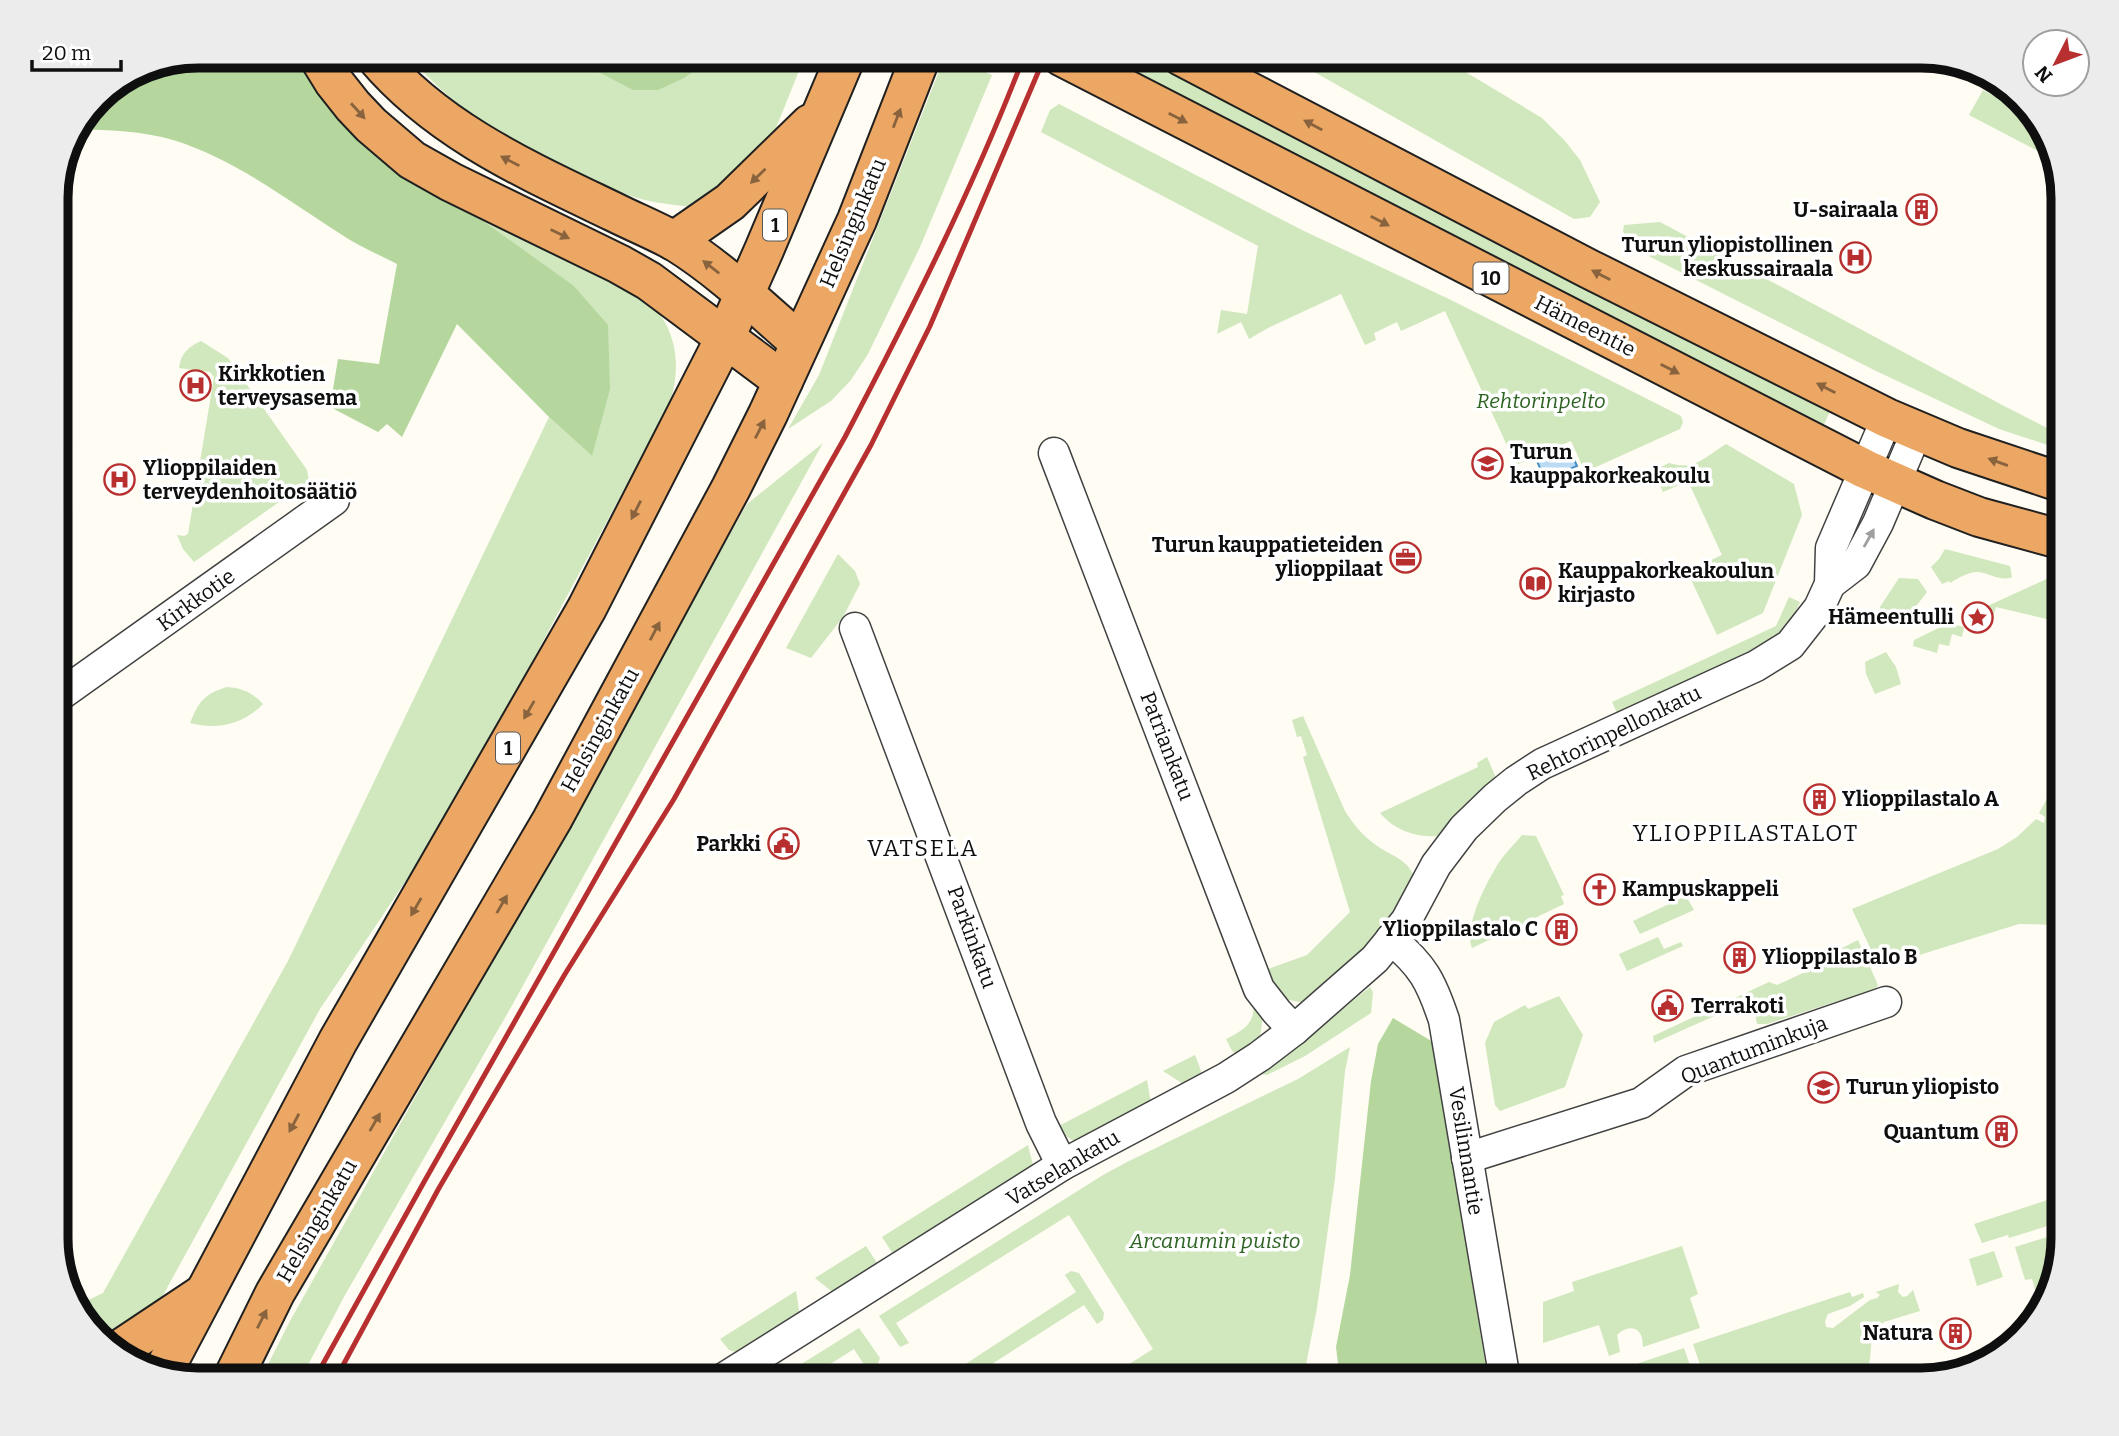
<svg xmlns="http://www.w3.org/2000/svg" width="2119" height="1436" font-family="Bitter,serif">
<rect width="100%" height="100%" fill="#fefcf3"/>
<g fill="#d1e7bd">
<path d="M409 56H568L573 59 686 77 714 56H805L776 128 760 155 693 207C677 205 661 204 645 200 613 192 585 178 556 163 498 134 451 106 409 56Z"/>
<path d="M945 56H974L983 71 992 75 920 247 868 354 851 380 831 401 788 429 819 375Z"/>
<path d="M1106 56H1142L1831 409 1822 429 1103 62Z"/>
<path d="M1286 56H1439L1542 118 1565 141 1580 160 1600 202 1590 217 1574 219Z"/>
<path d="M1983 90 2035 118 2044 127 2053 159 1969 115Z"/>
<path d="M1059 104 1304 231 1449 299 1681 416 1683 422 1680 429 1585 472 1571 441 1516 465 1445 311 1401 331 1397 322 1374 333 1376 340 1365 345 1341 294 1268 328 1249 339 1241 322 1217 334 1221 310 1247 314 1258 246 1041 132 1050 110Z"/>
<path d="M482 220C528 241 574 260 618 285 633 294 651 301 661 316 679 343 679 373 670 403L526 673 415 867 320 1009 161 1299 109 1346 74 1307 103 1293 288 961 549 417 592 456 573 285Z"/>
<path d="M1660 222 2006 407 2063 436V450L1999 429 1874 370 1629 246 1623 231 1624 225Z"/>
<path d="M201 341 228 358 307 470 309 481 194 562 183 549 177 535 184 536 188 534 214 377 210 372 179 368C181 353 188 347 201 341Z"/>
<path d="M823 443 510 1009 345 1295 300 1380H260L290 1321 747 504Z"/>
<path d="M1726 444 1794 484 1802 515 1763 613 1717 635 1687 571 1722 555 1688 481 1663 492 1653 471 1669 463C1695 471 1705 457 1726 444Z"/>
<path d="M1945 549 2010 566 2012 577C2000 582 1990 573 1978 572 1967 572 1959 578 1950 583L1949 581 1942 584 1931 567 1939 559Z"/>
<path d="M838 554 855 571 860 584 843 617 811 658 786 648Z"/>
<path d="M2051 577 2063 580V623L1996 607 1993 616 1983 614 1982 612 1983 608Z"/>
<path d="M1899 578 1918 579 1927 592 1907 618 1904 626 1902 627 1880 613V607Z"/>
<path d="M1789 597 1800 602C1792 621 1782 632 1765 645L1618 715 1612 702 1776 626Z"/>
<path d="M1949 623 1964 627 1962 637 1952 634 1949 646 1939 644 1937 653 1913 646 1914 640Z"/>
<path d="M1886 652 1896 667 1901 684 1875 694 1866 674 1865 662Z"/>
<path d="M227 687C243 688 252 693 263 704 242 725 218 730 190 723 199 701 204 694 227 687Z"/>
<path d="M1303 716 1345 811C1353 824 1363 836 1376 845 1391 856 1406 858 1414 876L1390 920 1359 957 1305 1003 1284 999 1268 982V969L1307 955 1350 912 1303 757 1307 755 1301 736 1297 737 1292 720Z"/>
<path d="M2063 742V925L2019 924 1884 966 1873 954 1852 909 1998 849 2017 837 2036 819 2044 823 2045 817 2039 813 2047 799 2049 789H2052Z"/>
<path d="M1487 757 1497 780 1466 804 1440 836C1418 838 1395 831 1380 813L1478 767 1477 763Z"/>
<path d="M1522 835 1536 836 1564 895 1561 896 1564 904 1472 948C1463 926 1488 879 1500 861 1506 852 1515 844 1522 835Z"/>
<path d="M1686 896 1694 910 1640 934 1633 921Z"/>
<path d="M1658 937 1664 949 1681 942 1683 946 1627 971 1619 954Z"/>
<path d="M1858 940 1878 985 1873 993 1844 1002 1841 1000 1767 1024H1757L1754 1006 1750 1000 1654 1043 1653 1036 1769 982 1777 985 1838 957 1836 951Z"/>
<path d="M1370 987 1373 992 1371 1013 1305 1056 1267 1075 1256 1073 1307 1038Z"/>
<path d="M1559 996 1583 1035 1565 1087 1500 1111 1495 1105 1485 1043 1494 1022 1525 1005 1528 1009Z"/>
<path d="M1253 1003 1263 1016 1260 1038 1237 1054 1232 1051 1226 1039C1242 1031 1256 1024 1253 1003Z"/>
<path d="M1350 1047 1345 1071 1335 1178 1317 1308 1303 1380H1104L1153 1349 1069 1215 896 1323 909 1343 900 1347 879 1316 1103 1175 1127 1162 1298 1079Z"/>
<path d="M1195 1055 1203 1076 1185 1085 1163 1071Z"/>
<path d="M1147 1080 1151 1103 1076 1143 1055 1128Z"/>
<path d="M1028 1145 1034 1169 895 1257 882 1237Z"/>
<path d="M2063 1195V1221L2009 1238 2008 1235 1982 1243 1974 1224Z"/>
<path d="M2063 1232V1238L2041 1309 2032 1279 2025 1280 2015 1247Z"/>
<path d="M866 1246 879 1266 835 1294 815 1278Z"/>
<path d="M1682 1246 1698 1294 1690 1298 1700 1328 1643 1347C1642 1343 1643 1339 1641 1335 1636 1324 1623 1328 1617 1335L1620 1352 1609 1356 1599 1325 1543 1343V1302L1574 1291 1572 1282Z"/>
<path d="M1994 1251 2003 1277 1977 1286 1969 1259Z"/>
<path d="M1071 1271 1079 1273 1104 1313 1103 1320 1097 1324 1084 1305 967 1380H941L1076 1292 1065 1275Z"/>
<path d="M1899 1284 1898 1292 1903 1297 1907 1296 1913 1290 1920 1311 1884 1322 1873 1332C1869 1345 1874 1375 1858 1380 1851 1382 1841 1380 1834 1380L1850 1376V1372C1838 1361 1838 1366 1826 1371L1810 1365H1804L1803 1380H1733L1723 1374 1721 1375 1722 1380H1705L1693 1344 1850 1292 1852 1297 1863 1293 1864 1297 1850 1306 1828 1314 1825 1321 1826 1327 1833 1328 1870 1300 1877 1298 1880 1295 1876 1292Z"/>
<path d="M796 1291 800 1316 741 1354 729 1350 720 1339Z"/>
<path d="M859 1328 880 1358 878 1363 868 1371 854 1349 805 1380H776Z"/>
<path d="M1684 1348 1695 1380 1565 1379 1598 1369 1600 1373 1617 1368 1618 1370Z"/>
</g>
<g fill="#b5d79e">
<path d="M198 56H299L345 124 370 150 400 175 482 220 573 285 608 325 610 389 592 456 549 417 457 324 402 437 387 424 378 432 330 407 338 359 379 364 397 264C382 256 365 249 350 240 292 204 238 160 173 140 144 131 107 130 77 129L98 97 144 67Z"/>
<path d="M568 56H714L686 77 658 90H633Z"/>
<path d="M1393 1018 1433 1042 1488 1380H1340L1336 1347 1350 1275 1371 1081 1378 1044Z"/>
</g>
<path fill="#badbf3" stroke="#458dc6" stroke-width="2" d="M1568 446 1577 466 1545 480 1537 461Z"/>
<g fill="none" stroke-linecap="round" stroke-linejoin="round">
<path stroke="#458dc6" stroke-width="9" d="M2053 743 2063 749"/>
<defs>
<g id="street">
<path d="M1054 453 1259 989 1277 1012 1294 1030"/>
<path d="M1830 584 1856 564 1878 523 1917 431"/>
<path d="M855 628 1041 1123 1062 1165"/>
<path d="M56 698 334 500"/>
<path d="M1391 939C1423 966 1431 981 1444 1020L1505 1380"/>
<path d="M1467 1158 1641 1103 1686 1071 1886 1002"/>
<path d="M721 1380 1062 1165 1226 1078 1260 1056 1294 1030 1375 959 1406 921 1436 865 1464 828 1495 798 1516 781 1542 764 1756 666 1790 645 1819 608 1830 584 1831 548 1887 418"/>
</g>
<g id="highway">
<path d="M318 56 334 82 353 106 371 125 412 160 451 182 619 264 649 281 783 381"/>
<path d="M375 56C438 131 527 170 614 212 634 222 656 231 676 242 721 270 760 308 800 343"/>
<path d="M1061 56 1865 469 1935 500 1979 517 2063 540"/>
<path d="M1181 56 1589 269 1887 418 1958 448 2063 483"/>
<path d="M674 241 730 202 810 124"/>
<path d="M116 1352 200 1296"/>
<path d="M164 1370 338 1041 587 608 725 338 764 250 846 56"/>
<path d="M232 1380 275 1293 552 820 731 488 768 414 857 220 921 56"/>
</g>
</defs>
<use href="#street" stroke="#424242" stroke-width="33"/>
<use href="#highway" stroke="#202020" stroke-width="42"/>
<use href="#street" stroke="#fff" stroke-width="30"/>
<use href="#highway" stroke="#eba763" stroke-width="38"/>
<g stroke="#b82f30" stroke-width="5">
<path d="M314 1380 424 1182 845 437C910 313 974 187 1024 56"/>
<path d="M335 1380 439 1188 565 974 674 799 871 445 930 326 1045 56"/>
</g>
</g>
<defs><path id="oneway-solid" d="M-6-.8H1V-3.2L6.5 0L1 3.2V.8H-6Z" transform="scale(1.75)"/></defs>
<g fill="#88633d">
<use href="#oneway-solid" transform="translate(358 111) rotate(48)"/>
<use href="#oneway-solid" transform="translate(897 118) rotate(-69)"/>
<use href="#oneway-solid" transform="translate(1178 118) rotate(27)"/>
<use href="#oneway-solid" transform="translate(1313 125) rotate(-152)"/>
<use href="#oneway-solid" transform="translate(510 161) rotate(-153)"/>
<use href="#oneway-solid" transform="translate(758 176) rotate(136)"/>
<use href="#oneway-solid" transform="translate(1380 221) rotate(27)"/>
<use href="#oneway-solid" transform="translate(560 234) rotate(26)"/>
<use href="#oneway-solid" transform="translate(711 267) rotate(-142)"/>
<use href="#oneway-solid" transform="translate(1601 275) rotate(-153)"/>
<use href="#oneway-solid" transform="translate(1670 369) rotate(27)"/>
<use href="#oneway-solid" transform="translate(1826 388) rotate(-153)"/>
<use href="#oneway-solid" transform="translate(760 429) rotate(-63)"/>
<use href="#oneway-solid" transform="translate(1998 462) rotate(-160)"/>
<use href="#oneway-solid" transform="translate(636 510) rotate(117)"/>
<use href="#oneway-solid" transform="translate(655 631) rotate(-62)"/>
<use href="#oneway-solid" transform="translate(529 710) rotate(120)"/>
<use href="#oneway-solid" transform="translate(502 904) rotate(-60)"/>
<use href="#oneway-solid" transform="translate(416 907) rotate(120)"/>
<use href="#oneway-solid" transform="translate(375 1122) rotate(-60)"/>
<use href="#oneway-solid" transform="translate(294 1123) rotate(118)"/>
<use href="#oneway-solid" transform="translate(262 1319) rotate(-63)"/>
</g>
<use fill="#9f9f9f" href="#oneway-solid" transform="translate(1869 538) rotate(-61)"/>
<defs>
<symbol id="building-ring" viewBox="-11 -11 22 22"><circle r="9.5" fill="#fff" stroke="#b82f30" stroke-width="1.5"/><path d="M-4-6H4V6H1V3H-1V6H-4ZM-2.5-4.3h1.7v1.8h-1.7ZM.8-4.3h1.7v1.8H.8ZM-2.5-1h1.7V.8h-1.7ZM.8-1h1.7V.8H.8Z" fill="#b82f30"/></symbol>
<symbol id="hospital-ring" viewBox="-11 -11 22 22"><circle r="9.5" fill="#fff" stroke="#b82f30" stroke-width="1.5"/><path d="M-5-5h3v3.5h4V-5h3V5h-3V1.5h-4V5h-3Z" fill="#b82f30"/></symbol>
<symbol id="university-ring" viewBox="-11 -11 22 22"><circle r="9.5" fill="#fff" stroke="#b82f30" stroke-width="1.5"/><path d="M0-5L7-2L0 1L-7-2ZM-4 1L0 2.5L4 1V4Q0 6-4 4Z" fill="#b82f30"/></symbol>
<symbol id="office-ring" viewBox="-11 -11 22 22"><circle r="9.5" fill="#fff" stroke="#b82f30" stroke-width="1.5"/><path d="M-6-3h4V-5.5h4V-3h4V5H-6ZM-1-4.5V-3h2v-1.5ZM-6 0V1H6V0Z" fill="#b82f30"/></symbol>
<symbol id="library-ring" viewBox="-11 -11 22 22"><circle r="9.5" fill="#fff" stroke="#b82f30" stroke-width="1.5"/><path d="M-6-4Q-3-5.5-.7-3.5V5Q-3 3-6 4ZM6-4Q3-5.5 .7-3.5V5Q3 3 6 4Z" fill="#b82f30"/></symbol>
<symbol id="sight-ring" viewBox="-11 -11 22 22"><circle r="9.5" fill="#fff" stroke="#b82f30" stroke-width="1.5"/><path d="M0-6L1.8-2.2L6-1.7L2.9 1.2L3.7 5.4L0 3.3L-3.7 5.4L-2.9 1.2L-6-1.7L-1.8-2.2Z" fill="#b82f30"/></symbol>
<symbol id="civic-ring" viewBox="-11 -11 22 22"><circle r="9.5" fill="#fff" stroke="#b82f30" stroke-width="1.5"/><path d="M-.6-6.5H3V-4.5H.6V-3L4-1V1h2V6H-6V1h2V-1L-.6-3ZM-1.2 2.5V6h2.4V2.5Z" fill="#b82f30"/></symbol>
<symbol id="church-ring" viewBox="-11 -11 22 22"><circle r="9.5" fill="#fff" stroke="#b82f30" stroke-width="1.5"/><path d="M-1.2-6h2.4v3.5h3.3v2.4h-3.3V6h-2.4V-.1h-3.3v-2.4h3.3Z" fill="#b82f30"/></symbol>
</defs>
<g fill-rule="evenodd">
<use href="#building-ring" x="1904" y="192" width="35" height="35"/>
<use href="#hospital-ring" x="1838" y="240" width="35" height="35"/>
<use href="#hospital-ring" x="178" y="368" width="35" height="35"/>
<use href="#university-ring" x="1470" y="446" width="35" height="35"/>
<use href="#hospital-ring" x="102" y="462" width="35" height="35"/>
<use href="#office-ring" x="1388" y="540" width="35" height="35"/>
<use href="#library-ring" x="1518" y="566" width="35" height="35"/>
<use href="#sight-ring" x="1960" y="600" width="35" height="35"/>
<use href="#building-ring" x="1802" y="782" width="35" height="35"/>
<use href="#civic-ring" x="766" y="826" width="35" height="35"/>
<use href="#church-ring" x="1582" y="872" width="35" height="35"/>
<use href="#building-ring" x="1544" y="912" width="35" height="35"/>
<use href="#building-ring" x="1722" y="940" width="35" height="35"/>
<use href="#civic-ring" x="1650" y="988" width="35" height="35"/>
<use href="#university-ring" x="1806" y="1070" width="35" height="35"/>
<use href="#building-ring" x="1984" y="1114" width="35" height="35"/>
<use href="#building-ring" x="1938" y="1316" width="35" height="35"/>
</g>
<g text-anchor="middle" dominant-baseline="central" stroke-width="7" stroke-linejoin="round" paint-order="stroke">
<g fill="#fff" stroke="#575757" stroke-width="2">
<rect x="763" y="209.5" width="24" height="31" rx="5"/>
<rect x="1473.5" y="262.5" width="35" height="31" rx="5"/>
<rect x="496" y="732.5" width="24" height="31" rx="5"/>
</g>
<g font-size="19" font-weight="bold" fill="#0f0f0f">
<text x="775" y="225">1</text>
<text x="1491" y="278">10</text>
<text x="508" y="748">1</text>
</g>
<g font-size="21" font-weight="bold" fill="#0f0f0f" stroke="#fff" text-anchor="start">
<text x="1898" y="210" text-anchor="end">U-sairaala</text>
<text x="1833" y="245" text-anchor="end">Turun yliopistollinen<tspan x="1833" dy="24">keskussairaala</tspan></text>
<text x="218" y="374">Kirkkotien<tspan x="218" dy="24">terveysasema</tspan></text>
<text x="1510" y="452">Turun<tspan x="1510" dy="24">kauppakorkeakoulu</tspan></text>
<text x="143" y="468">Ylioppilaiden<tspan x="143" dy="24">terveydenhoitosäätiö</tspan></text>
<text x="1383" y="545" text-anchor="end">Turun kauppatieteiden<tspan x="1383" dy="24">ylioppilaat</tspan></text>
<text x="1558" y="571">Kauppakorkeakoulun<tspan x="1558" dy="24">kirjasto</tspan></text>
<text x="1954" y="617" text-anchor="end">Hämeentulli</text>
<text x="1842" y="799">Ylioppilastalo A</text>
<text x="761" y="844" text-anchor="end">Parkki</text>
<text x="1622" y="889">Kampuskappeli</text>
<text x="1538" y="929" text-anchor="end">Ylioppilastalo C</text>
<text x="1762" y="957">Ylioppilastalo B</text>
<text x="1691" y="1006">Terrakoti</text>
<text x="1846" y="1087">Turun yliopisto</text>
<text x="1979" y="1132" text-anchor="end">Quantum</text>
<text x="1933" y="1333" text-anchor="end">Natura</text>
</g>
<g font-size="21" fill="#0f0f0f" stroke="#fff">
<text transform="translate(853 223) rotate(-67)">Helsinginkatu</text>
<text transform="translate(1585 326) rotate(27)">Hämeentie</text>
<text transform="translate(196 600) rotate(-36)">Kirkkotie</text>
<text transform="translate(600 730) rotate(-61)">Helsinginkatu</text>
<text transform="translate(1614 733) rotate(-26)">Rehtorinpellonkatu</text>
<text transform="translate(1167 746) rotate(69)">Patriankatu</text>
<text transform="translate(972 937) rotate(70)">Parkinkatu</text>
<text transform="translate(1754 1050) rotate(-21)">Quantuminkuja</text>
<text transform="translate(1466 1151) rotate(81)">Vesilinnantie</text>
<text transform="translate(1063 1168) rotate(-31)">Vatselankatu</text>
<text transform="translate(317 1221) rotate(-60)">Helsinginkatu</text>
</g>
<g font-size="21" font-style="italic" fill="#2e6423" stroke="#fff">
<text x="1541" y="401">Rehtorinpelto</text>
<text x="1215" y="1241">Arcanumin puisto</text>
</g>
<g font-size="23" letter-spacing="2" fill="#0f0f0f" stroke="#fff">
<text x="1746" y="833">YLIOPPILASTALOT</text>
<text x="923" y="848">VATSELA</text>
</g>
</g>
<path d="M0 0H2119V1436H0ZM198 68H1921A130 130 0 0 1 2051 198V1238A130 130 0 0 1 1921 1368H198A130 130 0 0 1 68 1238V198A130 130 0 0 1 198 68Z" fill="#ececec" fill-rule="evenodd"/>
<path fill="none" stroke="#0f0f0f" stroke-width="9" d="M198 68H1921A130 130 0 0 1 2051 198V1238A130 130 0 0 1 1921 1368H198A130 130 0 0 1 68 1238V198A130 130 0 0 1 198 68Z"/>
<g transform="translate(2056 63) rotate(228)"><circle r="33" fill="#ffffff" stroke="#9f9f9f" stroke-width="2"/>
<path d="M0-5L12 26L0 18L-12 26Z" fill="#b82f30"/>
<text y="-10" font-size="19" font-weight="bold" text-anchor="middle" fill="#0f0f0f">N</text>
</g>
<path d="M32 60v10h89v-10" fill="none" stroke="#0f0f0f" stroke-width="3.5"/>
<text x="42" y="60" font-size="21" fill="#0f0f0f" stroke="#ffffff" stroke-width="5" paint-order="stroke">20 m</text>
</svg>
